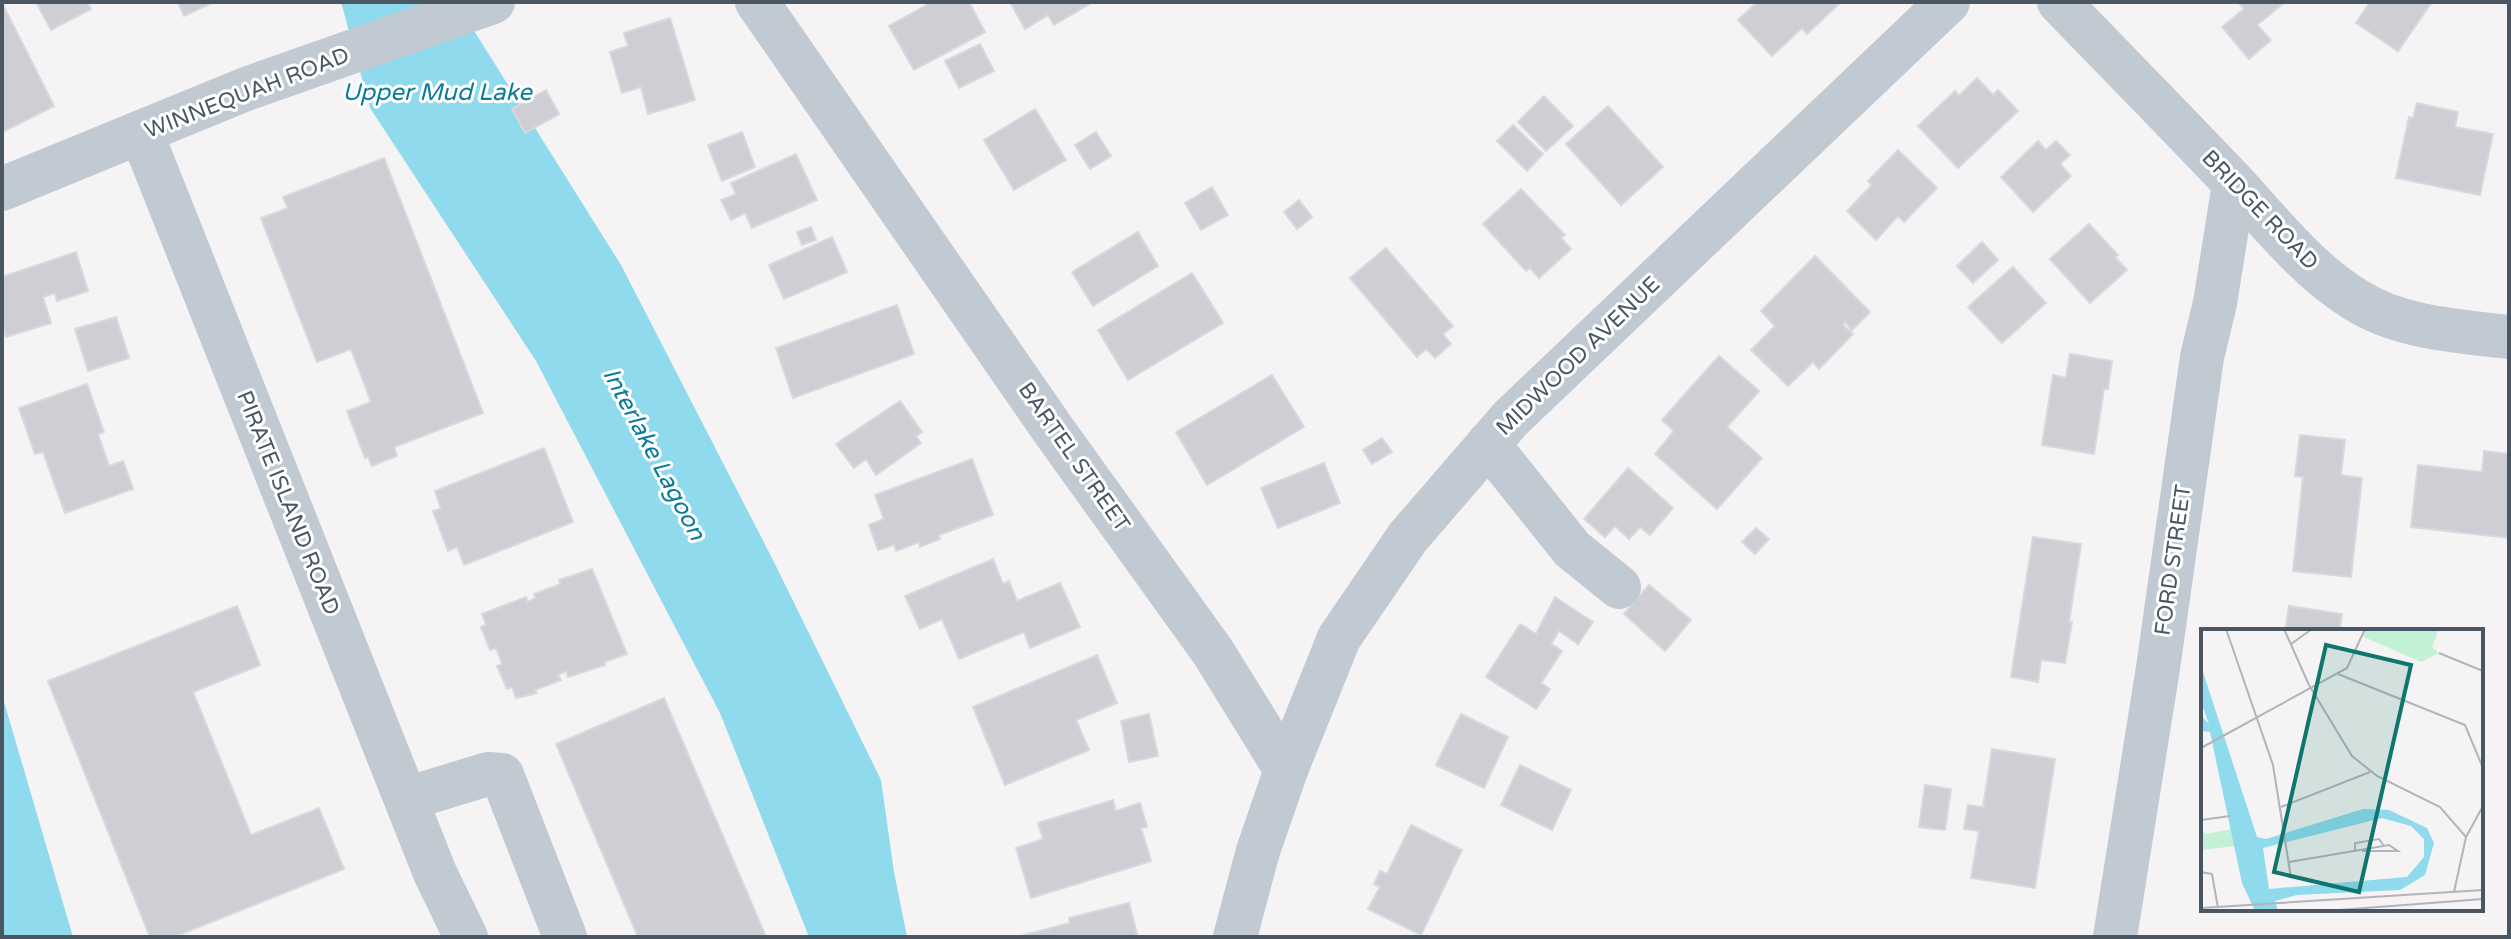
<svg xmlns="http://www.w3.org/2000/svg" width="2511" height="939" font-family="'Varela Round',sans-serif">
<rect width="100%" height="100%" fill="#f5f3f3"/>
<g fill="#90daee">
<path d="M341 2H456L621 265 774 562 881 780 894 872 907 937H809L720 713 536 361 370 108Z"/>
<path d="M2 695 73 937H2Z"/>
</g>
<g fill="#cdcfd5" stroke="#d7d9de" stroke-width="2">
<path d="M36 2H87L91 9 51 30Z"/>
<path d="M178 2H214L184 16Z"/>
<path d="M932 2H969L985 32 914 70 889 26Z"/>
<path d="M1010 2H1093L1054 25 1048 15 1025 29Z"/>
<path d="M1757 2H1841L1807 34 1802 28 1772 56 1738 20Z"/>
<path d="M2238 2H2285L2257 25 2271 40 2249 59 2222 27 2244 9Z"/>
<path d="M2370 2H2432L2398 51 2356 23Z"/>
<path d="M2 3 54 106 3 132 2 130Z"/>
<path d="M670 18 695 100 648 114 641 87 622 93 610 52 628 46 624 33Z"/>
<path d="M980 44 994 71 959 88 945 61Z"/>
<path d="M1977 78 1993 95 1998 90 2018 111 1958 168 1918 126 1955 91 1959 96Z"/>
<path d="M546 90 559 114 525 133 512 109Z"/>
<path d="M1544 96 1573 126 1546 151 1518 122Z"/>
<path d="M2417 103 2458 112 2455 127 2493 134 2480 195 2396 178 2409 117 2413 118Z"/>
<path d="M1608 106 1663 167 1621 205 1566 144Z"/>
<path d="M1035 109 1066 160 1014 190 984 140Z"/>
<path d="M1513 125 1543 154 1527 171 1497 141Z"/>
<path d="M742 132 755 167 722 181 708 145Z"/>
<path d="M1096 132 1111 156 1090 169 1075 145Z"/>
<path d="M2038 141 2046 150 2056 141 2070 155 2060 164 2071 176 2033 212 2001 177Z"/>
<path d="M1898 150 1937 188 1904 222 1898 216 1876 240 1847 211 1872 185 1868 181Z"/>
<path d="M796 154 817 200 752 228 745 213 731 220 721 200 736 194 731 183Z"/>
<path d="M384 158 483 413 394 447 397 456 372 466 368 457 365 458 347 411 371 402 351 349 317 362 261 218 288 208 283 197Z"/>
<path d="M1212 187 1228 215 1201 230 1185 203Z"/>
<path d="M1521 189 1565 235 1561 238 1571 249 1539 278 1530 268 1526 271 1483 224Z"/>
<path d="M1299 200 1312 217 1297 229 1284 212Z"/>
<path d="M2089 224 2118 255 2115 257 2127 270 2090 303 2050 259Z"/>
<path d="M811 227 816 240 802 245 797 232Z"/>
<path d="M1138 232 1158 266 1093 306 1072 272Z"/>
<path d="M832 237 847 272 784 299 769 265Z"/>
<path d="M1982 242 1998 260 1973 283 1957 266Z"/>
<path d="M1386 248 1453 326 1443 334 1451 344 1435 358 1426 349 1417 357 1350 278Z"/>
<path d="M76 252 88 291 57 301 55 293 43 297 51 323 6 337 2 323V277Z"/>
<path d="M1815 256 1870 312 1852 330 1845 322 1843 325 1853 334 1819 369 1813 362 1788 386 1751 350 1775 326 1761 311Z"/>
<path d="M2013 267 2046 303 2002 343 1968 307Z"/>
<path d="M1192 273 1223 323 1128 380 1098 330Z"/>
<path d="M897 305 914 354 793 398 776 348Z"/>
<path d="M116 317 129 358 88 371 75 329Z"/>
<path d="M2070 354 2112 361 2108 389H2104L2094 454 2042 445 2053 375 2066 378Z"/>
<path d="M1719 356 1759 391 1727 427 1762 458 1717 509 1655 454 1674 431 1662 420Z"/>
<path d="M1272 375 1304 427 1207 485 1176 432Z"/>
<path d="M87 384 104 432 98 434 109 466 123 461 133 489 65 513 43 452 35 454 19 408Z"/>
<path d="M900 401 922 432 916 436 921 443 876 475 866 459 854 468 836 444Z"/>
<path d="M2300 435 2345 440 2341 475 2362 478 2351 577 2293 571 2303 477 2295 476Z"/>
<path d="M1382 438 1392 452 1372 464 1363 450Z"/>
<path d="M544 448 573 522 464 565 457 547 448 551 433 511 441 509 435 491Z"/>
<path d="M2484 451 2509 454V538L2411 527 2418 465 2482 472Z"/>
<path d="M972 459 993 515 939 535 940 539 920 547 919 542 896 551 894 545 878 550 869 525 884 519 875 495Z"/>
<path d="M1324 463 1340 503 1278 528 1261 488Z"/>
<path d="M1628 468 1673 508 1650 535 1640 527 1629 539 1615 526 1605 537 1584 519Z"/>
<path d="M1756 528 1769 539 1755 554 1742 542Z"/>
<path d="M2033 537 2081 544 2069 622H2072L2065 663 2041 660 2038 682 2011 677Z"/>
<path d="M993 559 1003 584 1009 581 1017 601 1060 583 1080 627 1030 648 1024 632 959 659 942 619 920 629 905 596Z"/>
<path d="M592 569 627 654 604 662 605 665 568 677 566 671 558 675 561 680 535 690 537 693 516 698 512 687 507 689 497 666 502 664 496 648 490 650 481 627 486 625 482 614 526 597 528 602 536 598 534 594 561 584 559 580Z"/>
<path d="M1649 585 1691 620 1665 651 1624 614Z"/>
<path d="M1555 597 1593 622 1578 644 1559 631 1551 644 1562 651 1541 683 1550 689 1536 709 1486 677 1520 624 1536 634Z"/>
<path d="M237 606 260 665 193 692 251 835 319 808 344 869 174 937H150L48 681Z"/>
<path d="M2289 606 2342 614 2339 631H2285Z"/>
<path d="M1097 655 1117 703 1076 720 1089 750 1005 785 973 707Z"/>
<path d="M664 698 766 937H638L556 744Z"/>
<path d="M1149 714 1158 756 1129 762 1121 721Z"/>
<path d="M1461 714 1508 737 1484 788 1436 765Z"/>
<path d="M1992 749 2055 759 2035 888 1971 878 1979 831 1964 829 1968 805 1983 807Z"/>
<path d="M1520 765 1571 790 1552 830 1501 805Z"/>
<path d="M1925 785 1951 789 1945 830 1919 827Z"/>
<path d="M1113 800 1116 811 1140 803 1147 827 1141 828 1151 861 1031 898 1016 848 1043 839 1038 823Z"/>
<path d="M1411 825 1462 850 1421 935 1368 909 1380 887 1374 884 1380 871 1387 874Z"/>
<path d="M1129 903 1138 937H1016L1070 923 1069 918Z"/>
</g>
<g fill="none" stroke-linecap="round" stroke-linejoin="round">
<g stroke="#c1cad2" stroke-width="44">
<path d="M757 2 1054 431 1213 652 1286 770"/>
<path d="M2059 2C2117 62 2175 121 2233 182 2271 223 2307 270 2356 300 2400 328 2458 331 2509 337"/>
<path d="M141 132 435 873 466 937"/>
<path d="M2 189 246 89 493 2"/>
<path d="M1488 444 1572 549 1619 587"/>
<path d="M406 799 488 774 502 775 565 937"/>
<path d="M1235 937 1258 851 1286 770 1339 638 1408 537 1511 418 1948 2"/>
<path d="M2115 937 2158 668 2202 357 2215 303 2234 184"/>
</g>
</g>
<g text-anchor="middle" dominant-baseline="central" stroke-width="6" stroke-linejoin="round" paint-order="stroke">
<g font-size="22" fill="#4a5661" stroke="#fff">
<text transform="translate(247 93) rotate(-21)">WINNEQUAH ROAD</text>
<text transform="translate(2260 210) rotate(46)">BRIDGE ROAD</text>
<text transform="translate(1578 356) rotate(-44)">MIDWOOD AVENUE</text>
<text transform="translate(1074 457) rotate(55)">BARTEL STREET</text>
<text transform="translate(288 503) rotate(68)">PIRATE ISLAND ROAD</text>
<text transform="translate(2173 560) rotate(-82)">FORD STREET</text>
</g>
<g font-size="24" font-style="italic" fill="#0c7c9b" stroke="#fff">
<text x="437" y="92">Upper Mud Lake</text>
<text transform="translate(654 454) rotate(62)">Interlake Lagoon</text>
</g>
</g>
<g transform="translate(2201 629)">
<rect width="282" height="282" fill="#f5f3f3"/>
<path d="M164 0H238L231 18 238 24 220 33 161 7ZM0 200 4 205 31 200 34 217 0 221Z" fill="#c3f1d5"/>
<path d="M0 37 56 208 65 210 162 180 188 181 226 199 233 214 224 246 199 261 96 266 74 272 77 282H54L41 254 9 103 0 102V86L8 95 0 73ZM181 189 210 197 223 210V228L206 248 68 260 62 219Z" fill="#90daee" fill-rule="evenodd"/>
<path fill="none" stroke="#b1b4b9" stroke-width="2" d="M25 0 72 136 90 249M83 0 108 56 151 127 176 147 239 178 265 208M90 15 111 0M238 24 282 42M137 45 264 96 282 139M0 119 146 39 164 0M80 178 169 143M0 191 29 187M154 223V214L178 210 183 217M88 233 188 216 197 222H161M0 243 11 245 17 279M253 263 265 208 282 177M0 279 282 261M125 282 282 270"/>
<path fill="#0f766e" fill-opacity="0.15" stroke="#0f766e" stroke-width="4" d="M125 16 210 36 158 263 73 243Z"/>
<rect width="282" height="282" fill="none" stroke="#4a5661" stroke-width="4"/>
</g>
<rect width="2511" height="939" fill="none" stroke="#4a5661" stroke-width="8"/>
</svg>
